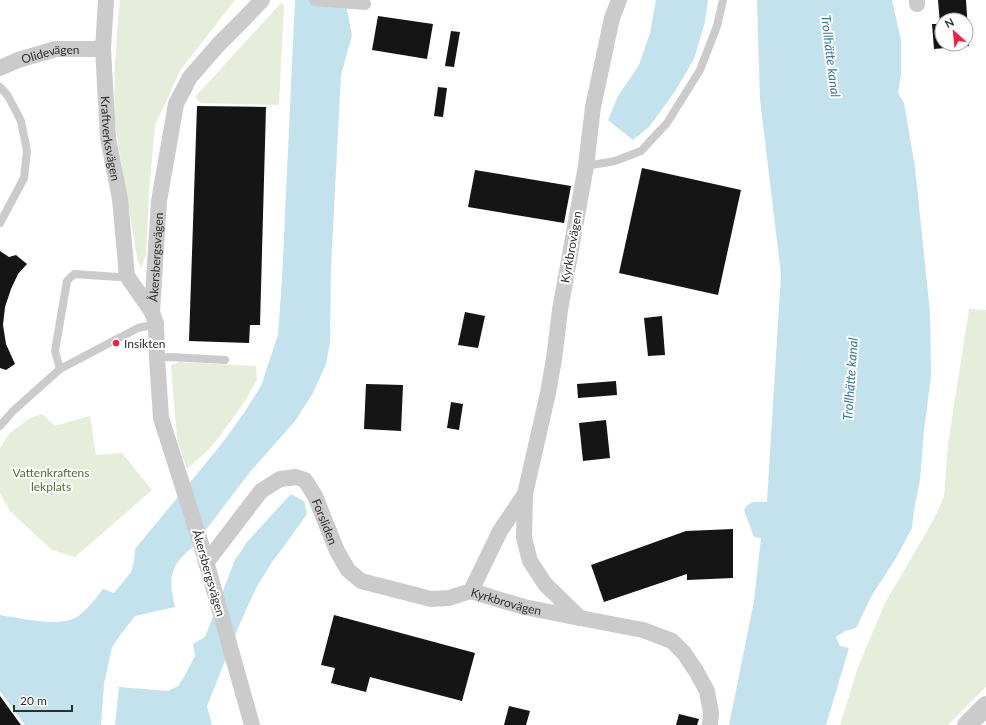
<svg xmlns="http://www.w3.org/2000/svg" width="986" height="725" font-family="Lato,sans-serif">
<rect width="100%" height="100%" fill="#fff"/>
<g fill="#e6edda">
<path d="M120 0H235L181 69 155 125 149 192 146 255 141 268 137 258 114 118 115 63 118 20Z"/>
<path d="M281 3 284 5 279 105 201 103 195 97Z"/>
<path d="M969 309 986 310V687L948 725H840L858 667 885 603 934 519 944 496 948 444Z"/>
<path d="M179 362 256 366 257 380 245 401 220 436 207 451 187 469 177 438 171 365Z"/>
<path d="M42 414 55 426 90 416 96 455 122 453 152 490 75 557 52 550 10 511 0 493V448L10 433 30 418Z"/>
</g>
<g fill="#c4e1ee">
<path d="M295 0H345L352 35 341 75 331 267 330 343 326 364 313 393 295 421 250 472 192 548C168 566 169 581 175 607L135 616 121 634 112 647 104 684 101 725H25L0 691V615C19 618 57 627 75 618 86 612 95 599 103 589L114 593 131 572 134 561 135 549 220 446 244 413 261 386 278 335 282 279Z"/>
<path d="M656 0H708L705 22 694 59 674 93 649 127 633 140 608 120 618 96 639 65 650 33Z"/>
<path d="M757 0H892L901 40V75L898 93 904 103 915 167 930 312 931 376 924 430 920 480 914 510 912 528 896 558 872 595 856 628 845 631 836 637 840 646 849 648 826 725H729L754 601 761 538 754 537 744 510C751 499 756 502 767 502L781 274 760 100Z"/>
<path d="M291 494 304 501 307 514 287 542 272 562 256 588 241 621 207 706 212 725H115L119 687 168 691 178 686 184 677 195 656 193 644 205 637 235 560 247 542Z"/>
</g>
<g fill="#151515" fill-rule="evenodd">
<path d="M938 0H966L969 46 934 49 932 24H940ZM942 20H966V44H942Z"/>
<path d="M378 16 433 24 427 59 372 50Z"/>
<path d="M451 31 460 32 454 67 445 66Z"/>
<path d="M438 87 447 88 443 117 434 116Z"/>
<path d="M197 106 266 107 260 325H250L249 343 189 341Z"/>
<path d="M642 168 741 190 718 295 619 273Z"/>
<path d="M475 170 571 186 564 223 468 207Z"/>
<path d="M0 251 9 257 16 255 27 264 18 274 11 289 5 307 3 325 6 344 15 364 6 370 0 368Z"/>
<path d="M465 312 485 316 478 348 458 345Z"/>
<path d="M662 316 665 355 648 356 644 318Z"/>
<path d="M616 381 617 395 578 398 577 384Z"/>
<path d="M366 384 403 385 401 431 364 429Z"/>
<path d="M451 402 463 404 459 430 447 428Z"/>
<path d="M606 420 610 458 583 461 579 423Z"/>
<path d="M733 529V578L687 580V574L604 602 591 565 686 531Z"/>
<path d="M334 615 475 653 462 701 370 677 366 692 331 683 335 668 321 665Z"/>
<path d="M0 696 21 725H0Z"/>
<path d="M509 706 530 711 526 725H504Z"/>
<path d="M679 714 699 719 697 725H676Z"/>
</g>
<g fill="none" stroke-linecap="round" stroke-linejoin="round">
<g stroke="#cbcbcb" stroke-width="8">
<path d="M0 87 8 96 21 121 27 151 24 178 0 223"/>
<path d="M586 166 615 161 641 151 667 123 700 70 717 26 723 0"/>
<path d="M157 358 170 357 225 360"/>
<path d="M60 369 55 351 67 281 74 274 118 277 127 276"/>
<path d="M0 426 13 411 60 369 138 328 156 324"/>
</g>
<path stroke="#cbcbcb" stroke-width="12" d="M315 0 365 4"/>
<g stroke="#cbcbcb" stroke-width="16">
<path id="s1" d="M106 0 103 49 108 138 120 199 127 276 152 312"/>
<path d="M619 0 612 18 593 107 586 166 560 310 554 359 548 393 525 494 524 538 530 561 545 584 580 618 643 630 672 641 684 653 696 671 707 691 711 713 710 725"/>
<path d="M917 4V0"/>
<path id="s2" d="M0 68 18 60 56 49H103"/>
<path id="s3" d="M525 494 500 531 471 591 524 607 580 618"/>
<path id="s4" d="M206 563 261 491 280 479 296 477 305 480 315 496 337 551 348 570 361 581 431 599 449 598 471 591"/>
<path id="s5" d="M252 725 202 547 161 418 157 358 156 324 152 312 159 201 176 104 190 77 219 44 245 18 262 0"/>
</g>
<path stroke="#cbcbcb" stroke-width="20" d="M967 725 986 706"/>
</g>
<circle fill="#f52040" stroke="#fff" stroke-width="1.5" cx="116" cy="343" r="4"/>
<g text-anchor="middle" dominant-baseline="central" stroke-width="4" stroke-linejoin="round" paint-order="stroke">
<g font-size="12" fill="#2e2e2e" stroke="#fff">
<text stroke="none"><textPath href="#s2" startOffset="53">Olidevägen</textPath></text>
<text stroke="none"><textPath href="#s1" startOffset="139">Kraftverksvägen</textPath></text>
<text transform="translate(571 247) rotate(-80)">Kyrkbrovägen</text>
<text stroke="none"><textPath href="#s5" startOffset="482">Åkersbergsvägen</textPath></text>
<text stroke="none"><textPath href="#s4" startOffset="185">Forsliden</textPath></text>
<text transform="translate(209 573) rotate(74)">Åkersbergsvägen</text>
<text stroke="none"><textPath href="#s3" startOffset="148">Kyrkbrovägen</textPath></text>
</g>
<g font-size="12" fill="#2e2e2e" stroke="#fff" text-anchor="start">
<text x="124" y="343">Insikten</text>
</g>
<g font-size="12" fill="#556e37" stroke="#fff">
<text x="51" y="472">Vattenkraftens<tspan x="51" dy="14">lekplats</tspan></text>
</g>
<g font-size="13" font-style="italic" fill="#357897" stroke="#fff">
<text transform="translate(831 56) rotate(83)">Trollhätte kanal</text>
<text transform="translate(850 379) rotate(-86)">Trollhätte kanal</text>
</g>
</g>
<g transform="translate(954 32) rotate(333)"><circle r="19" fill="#ffffff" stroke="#ababab"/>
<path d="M0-3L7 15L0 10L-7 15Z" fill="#f52040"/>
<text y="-6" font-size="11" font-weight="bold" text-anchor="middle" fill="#2e2e2e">N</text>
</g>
<path d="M14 705v6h58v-6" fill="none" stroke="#2e2e2e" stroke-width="2"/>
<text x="20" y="705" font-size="12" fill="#2e2e2e" stroke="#ffffff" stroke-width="3" paint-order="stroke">20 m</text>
</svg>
